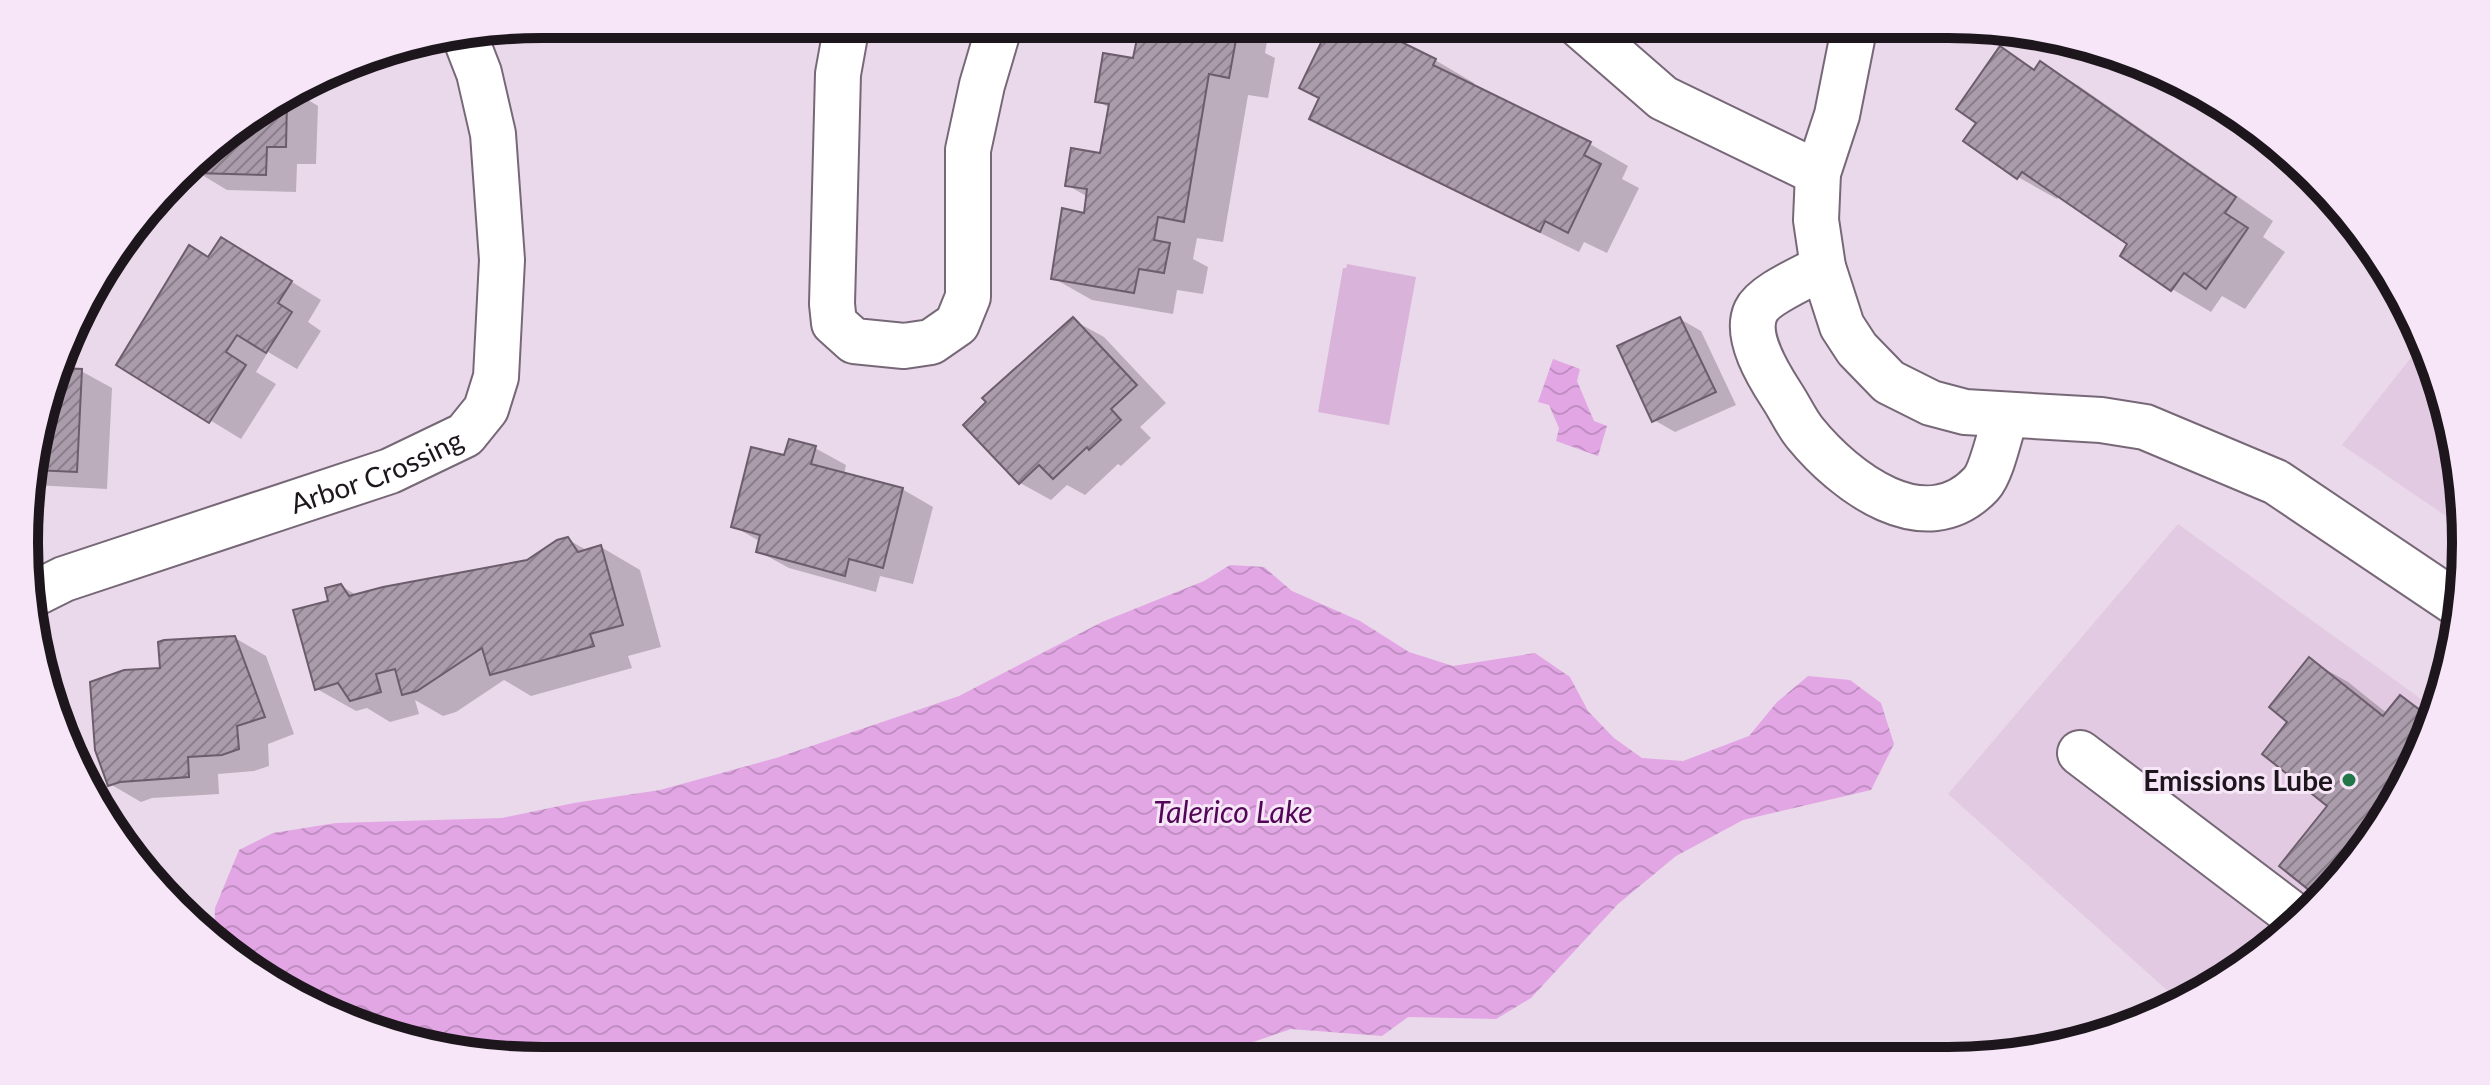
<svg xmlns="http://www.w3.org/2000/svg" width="2490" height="1085" font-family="Lato,sans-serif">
<defs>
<pattern id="water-waves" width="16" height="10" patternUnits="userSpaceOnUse" patternTransform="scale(2)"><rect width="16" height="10" fill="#e2a6e4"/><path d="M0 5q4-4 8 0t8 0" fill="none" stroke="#c18ec3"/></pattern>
<pattern id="building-hatch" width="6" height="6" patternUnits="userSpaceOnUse" patternTransform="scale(2)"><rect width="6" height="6" fill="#ab9cac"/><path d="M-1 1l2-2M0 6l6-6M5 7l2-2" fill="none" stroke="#8b7e8b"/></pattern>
</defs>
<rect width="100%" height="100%" fill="#ead9ea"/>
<g fill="#e2cbe2">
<path d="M2421 345 2465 509 2462 527 2342 445Z"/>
<path d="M2178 524 2438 711 2378 831 2289 933 2179 1001 1948 794Z"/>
</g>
<path fill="#dab3db" d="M1347 264 1416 277 1389 425 1318 412 1343 268H1346Z"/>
<g fill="url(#water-waves)">
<path d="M1553 359 1580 369 1577 381 1594 421 1607 426 1598 456 1556 441 1559 428 1549 405 1538 402Z"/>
<path d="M1230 565 1264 567 1292 591 1360 621 1409 652 1453 666 1535 653 1570 677 1588 711 1614 738 1642 758 1683 761 1749 736 1777 702 1808 676 1850 680 1881 703 1894 744 1871 790 1743 820 1676 856 1618 904 1531 998 1496 1019 1408 1017 1382 1036 1291 1029 1230 1050 1220 1059 543 1061 375 1033 214 940 215 908 239 850 273 833 336 823 502 818 574 803 660 790 776 758 959 696 1102 622 1204 581Z"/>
</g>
<g fill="#0003">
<path d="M1142 24H1270L1265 53 1275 58 1268 98 1248 95 1223 242 1197 238 1193 259 1208 267 1203 294 1177 290 1173 314 1092 300 1053 278 1085 215 1088 197 1067 185 1102 155 1110 108 1097 101 1135 60Z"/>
<path d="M2000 49 2036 70 2041 64 2079 86 2273 221 2263 237 2285 252 2245 309 2222 296 2211 312 2172 289 2122 255 2130 244 2060 195 2057 199 2018 177 1979 123Z"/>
<path d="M1435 60 1474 83 1472 86 1590 144 1628 166 1622 179 1639 188 1607 253 1584 242 1579 252 1350 140 1311 118Z"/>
<path d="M300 95 318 106 316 164H297L296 192 227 190 197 172 196 159 201 152Z"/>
<path d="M252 257 321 300 308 322 321 331 297 369 268 352 256 372 276 384 241 439 118 364 209 259Z"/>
<path d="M1680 319 1701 331 1736 405 1675 432 1654 420Z"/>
<path d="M1073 320 1104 337 1166 403 1140 427 1151 438 1121 466 1118 464 1085 495 1067 485 1051 500 1020 483Z"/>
<path d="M63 365 68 370 81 371 112 388 107 489 34 485V442Z"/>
<path d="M815 448 846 465 844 474 902 489 933 507 913 584 880 576 876 592 789 568 758 551 761 542 733 526 786 458Z"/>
<path d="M567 539 588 551 601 547 640 570 661 647 628 656 632 668 531 696 504 680 456 712 443 716 415 700 419 714 390 722 367 708 356 711 317 689 341 586 358 596 528 561Z"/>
<path d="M235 638 266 656 294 734 268 744 269 766 254 771 218 774 219 794 152 798 141 802 110 784 162 670Z"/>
<path d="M2309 660 2348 682 2388 714 2401 697 2435 717 2378 831 2321 897 2282 866 2330 806 2290 722Z"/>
</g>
<g fill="url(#building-hatch)" stroke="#6c5d6c" stroke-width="2">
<path d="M1140 24H1228L1226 32 1237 34 1229 78 1209 74 1184 222 1158 217 1154 240 1170 243 1164 273 1139 269 1134 293 1051 279 1062 208 1084 213 1087 189 1065 186 1071 148 1100 153 1109 104 1095 102 1103 53 1133 58Z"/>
<path d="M1330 24H1342L1357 31 1361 24H1365L1436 59 1433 65 1591 142 1584 155 1601 164 1568 233 1545 221 1540 232 1309 119 1319 98 1299 88Z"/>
<path d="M2000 46 2034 70 2040 61 2236 197 2225 213 2248 228 2206 289 2184 273 2171 291 2120 256 2127 244 2022 172 2017 179 1963 141 1976 123 1956 109Z"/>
<path d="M287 102 286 147H267L266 175 195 173V160L201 152Z"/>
<path d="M221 237 292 281 278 303 292 312 266 353 237 335 226 352 246 365 209 423 116 365 189 245 208 257Z"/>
<path d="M1073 317 1137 385 1111 409 1121 420 1089 450 1087 447 1053 479 1039 465 1019 484 963 425 986 402 982 398Z"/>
<path d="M1680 317 1716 392 1652 422 1617 346Z"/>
<path d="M62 368 82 369 77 472 34 470V442Z"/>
<path d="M789 439 816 446 811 464 903 488 883 568 849 559 845 576 801 564 756 552 760 535 731 527 751 447 784 455Z"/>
<path d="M568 537 578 552 601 545 623 625 590 634 594 646 490 675 482 648 417 691 402 695 395 669 376 674 381 692 350 701 338 683 315 690 293 610 328 601 325 588 341 584 349 596 383 587 527 560 557 540Z"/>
<path d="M235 636 265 717 237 726 239 749 222 755 188 757 189 777 120 782 108 786 95 750 90 682 124 670 160 668 158 642 164 640Z"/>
<path d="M2309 657 2383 716 2400 695 2433 720 2378 831 2319 898 2279 866 2327 806 2262 754 2287 722 2269 707Z"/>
</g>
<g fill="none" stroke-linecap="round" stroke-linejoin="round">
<defs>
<g id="minor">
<path d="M847 24 838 74 832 304 834 323 854 341 904 346 931 342 957 324 968 297V150L982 85 1000 24"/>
<path d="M1578 24 1663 98 1818 173"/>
<path d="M1855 24 1837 115 1818 173 1816 220 1823 267 1842 326 1857 349 1889 382 1931 403 1965 412 2101 420 2145 427 2276 482 2453 601"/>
<path d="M1823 267C1806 277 1764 294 1756 311 1744 336 1769 376 1782 396 1790 408 1796 422 1805 433 1844 481 1925 544 1981 484 1992 472 2000 432 2006 415"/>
<path id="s1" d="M34 594 64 579 390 471 465 435 486 409 496 377 502 260 493 134 479 73 465 37"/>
<path d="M2080 753 2300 920"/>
</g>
</defs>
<use href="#minor" stroke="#776877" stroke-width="48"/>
<use href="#minor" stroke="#fff" stroke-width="44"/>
</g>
<circle fill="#227749" stroke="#f7e6f7" stroke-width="3" cx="2349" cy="780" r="8"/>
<g text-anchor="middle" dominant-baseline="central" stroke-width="6" stroke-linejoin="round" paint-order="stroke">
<g font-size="28" fill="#1d171d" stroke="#f7e6f7">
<text stroke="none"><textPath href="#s1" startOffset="364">Arbor Crossing</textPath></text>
</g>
<g font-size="28" font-weight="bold" fill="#1d171d" stroke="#f7e6f7" text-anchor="end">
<text x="2333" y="780">Emissions Lube</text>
</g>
<g font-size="30" font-style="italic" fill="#520656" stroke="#f7e6f7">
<text x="1233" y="811">Talerico Lake</text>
</g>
</g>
<path d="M0 0H2490V1085H0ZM542 38H1948A504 504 0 0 1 2452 542V543A504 504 0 0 1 1948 1047H542A504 504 0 0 1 38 543V542A504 504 0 0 1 542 38Z" fill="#f7e6f7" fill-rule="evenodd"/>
<path fill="none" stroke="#1d171d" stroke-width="10" d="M542 38H1948A504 504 0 0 1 2452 542V543A504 504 0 0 1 1948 1047H542A504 504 0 0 1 38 543V542A504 504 0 0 1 542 38Z"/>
</svg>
